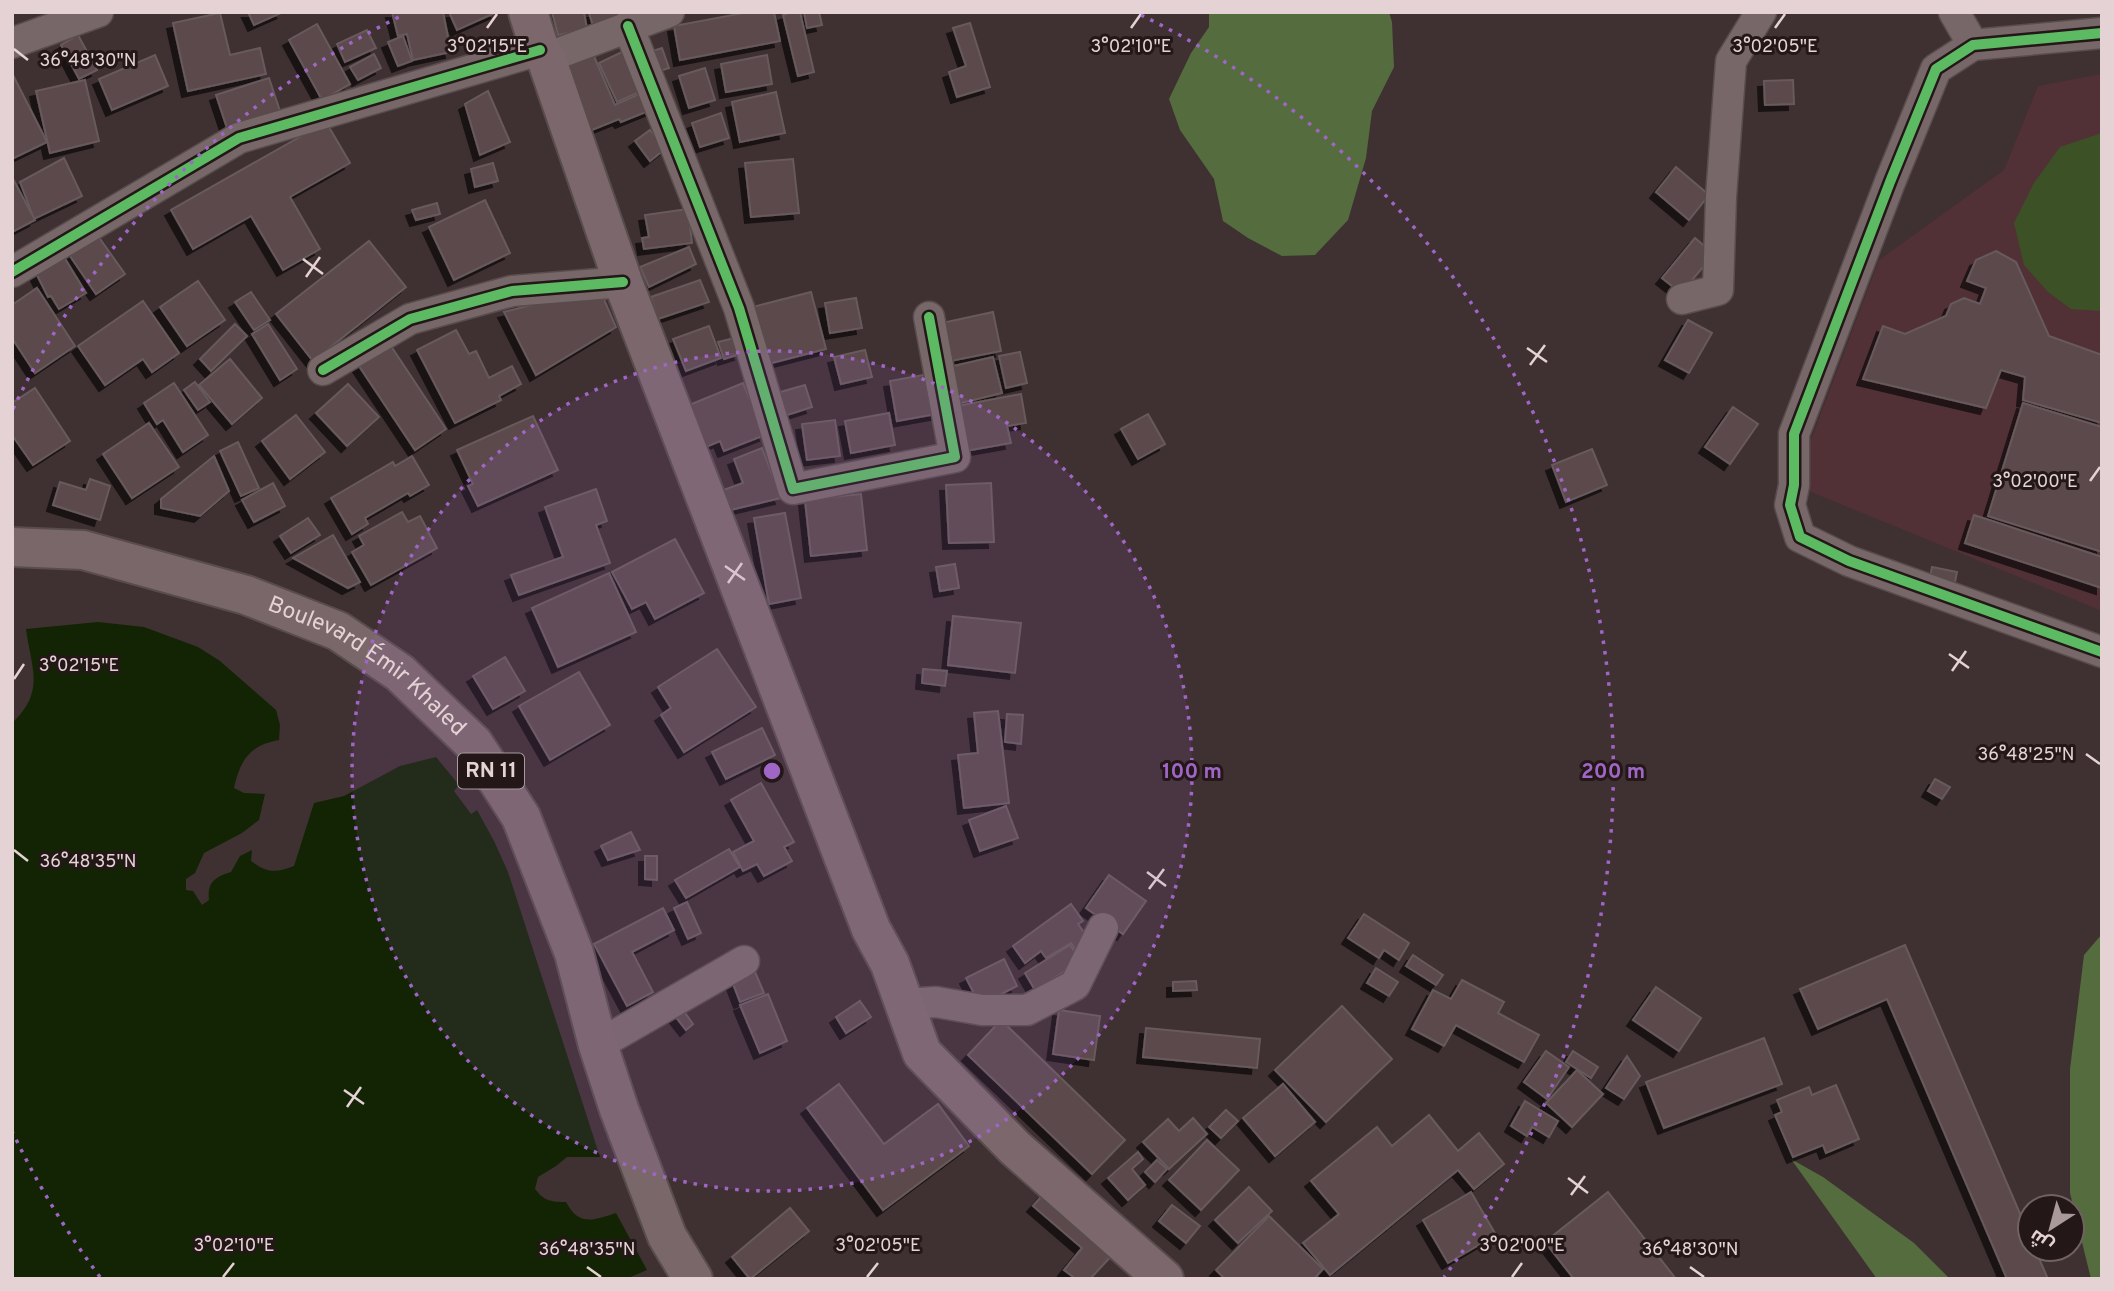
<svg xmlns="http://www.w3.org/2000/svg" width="2114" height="1291" font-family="Overpass,Cairo,sans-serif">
<defs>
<filter id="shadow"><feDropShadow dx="-6" dy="6" stdDeviation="0" flood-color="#0009"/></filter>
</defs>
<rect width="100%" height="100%" fill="#3f3032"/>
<path fill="#513136" d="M2102 74V611L1794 485 1879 260 2004 170 2038 86Z"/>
<path fill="#3c5226" d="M2102 133V311L2071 309 2048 292 2024 265 2014 223 2034 183 2060 147Z"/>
<g fill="#546c3e">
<path d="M1209 12H1389L1392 22 1394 67 1372 111 1366 158 1348 220 1315 255 1282 256 1248 238 1223 221 1214 179 1180 130 1169 99 1191 53 1209 27Z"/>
<path d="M2102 934V1279H2091L2070 1193V1069L2084 955Z"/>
<path d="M1791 1159 1823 1177 1914 1243 1950 1279H1877Z"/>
</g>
<path fill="#132404" d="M98 622 144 627 198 647 220 661 276 710 280 725 279 740C250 745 240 760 234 788L244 793 265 794 259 820 242 833 204 853 195 873 186 879V890L193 891 202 905 209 900C207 883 214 877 231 872L240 856 252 850 251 861C267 873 276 873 294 866L314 803 344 796 400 766 436 757 459 785 454 791 471 814 477 810 494 841 508 872 600 1157H567L556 1166 538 1177 535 1189C544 1201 551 1202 566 1202 579 1227 594 1220 616 1213L647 1270 626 1279H12V723C46 691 31 668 26 629Z"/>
<g fill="#5b494c" stroke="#675a5c" stroke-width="2" filter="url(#shadow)">
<path d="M248 12H283L254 25Z"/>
<path d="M392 12H443L451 52 413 60 407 34 398 36Z"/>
<path d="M449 12H497L457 30Z"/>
<path d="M552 12H584L587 29 558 35Z"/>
<path d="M593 12H628L594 29 589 13Z"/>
<path d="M749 12H774L780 41 680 60 674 26Z"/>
<path d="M793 12H800L814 72 798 76 783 15Z"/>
<path d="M804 12H819L822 25 807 28Z"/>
<path d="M220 13 230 55 260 48 266 74 188 91 173 23Z"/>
<path d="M970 23 990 87 957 97 949 72 966 66 953 28Z"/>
<path d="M317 24 350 84 322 100 289 40Z"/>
<path d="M367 30 376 48 345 62 337 44Z"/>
<path d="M78 35 97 70 79 79 61 45Z"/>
<path d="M403 36 412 61 398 66 388 42Z"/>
<path d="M662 48 669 68 653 73 647 53Z"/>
<path d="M626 50 644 90 617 102 599 63Z"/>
<path d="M374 54 381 68 358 80 350 67Z"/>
<path d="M593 54 615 105 644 92 651 110 621 122 619 119 592 130 564 66Z"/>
<path d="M155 55 168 86 112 110 99 79Z"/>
<path d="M767 55 772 84 726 92 721 64Z"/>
<path d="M705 68 715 100 689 108 679 76Z"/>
<path d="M12 73 47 142 12 159Z"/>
<path d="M269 78 280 111 227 128 216 95Z"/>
<path d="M85 80 99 141 50 153 36 91Z"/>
<path d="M1793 80 1794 104 1765 105 1764 81Z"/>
<path d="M488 91 510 142 480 155 465 104Z"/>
<path d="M776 92 785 133 740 142 732 102Z"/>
<path d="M721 113 729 138 700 147 692 123Z"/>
<path d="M326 122 350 163 290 197 320 249 283 270 251 216 193 249 171 210Z"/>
<path d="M650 130 665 149 650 161 635 141Z"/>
<path d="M64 158 82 196 34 219 20 182Z"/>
<path d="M793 159 799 213 751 217 745 163Z"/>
<path d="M493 163 498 181 475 187 471 169Z"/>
<path d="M1676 167 1709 195 1689 220 1656 192Z"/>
<path d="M12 177 35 220 12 232Z"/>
<path d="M485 200 510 253 454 280 429 227Z"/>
<path d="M437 203 440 214 416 220 412 210Z"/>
<path d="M688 209 692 243 644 249 642 238 649 237 645 215Z"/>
<path d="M98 236 125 274 96 294 70 256Z"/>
<path d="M1695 238 1714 254 1681 293 1662 278Z"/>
<path d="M369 241 406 287 313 361 276 314Z"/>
<path d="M689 247 696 264 649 287 640 267Z"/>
<path d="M1996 251 2016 262 2049 336 2102 355V423L2023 400 2025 377 2001 370 1986 408 1863 379 1883 326 1905 334 1946 316 1951 304 1964 298 1980 304 1986 288 1967 281 1976 260Z"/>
<path d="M64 257 86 293 59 309 51 296 48 297 37 275Z"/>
<path d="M700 280 709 302 658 319 651 297Z"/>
<path d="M198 281 225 320 187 346 160 307Z"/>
<path d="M37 288 75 346 35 373 12 338V305Z"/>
<path d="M599 288 616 327 536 375 504 312Z"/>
<path d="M251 292 270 320 254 330 235 302Z"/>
<path d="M811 292 826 349 764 365 749 308Z"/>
<path d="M856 298 862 328 830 333 825 303Z"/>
<path d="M143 301 179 353 152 372 143 359 105 385 78 346Z"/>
<path d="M993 312 1001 351 950 361 942 323Z"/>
<path d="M1688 320 1712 333 1689 373 1665 360Z"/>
<path d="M235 324 247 336 211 371 200 359Z"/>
<path d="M268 324 297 369 280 380 252 334Z"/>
<path d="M709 326 721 358 686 371 673 339Z"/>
<path d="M456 330 469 354 476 351 489 378 512 366 521 384 499 396 501 400 455 423 417 350Z"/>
<path d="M735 338 740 354 724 359 718 342Z"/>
<path d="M391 346 446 429 415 450 359 366Z"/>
<path d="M865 350 872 377 841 384 834 357Z"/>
<path d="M1020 352 1027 383 1006 388 999 356Z"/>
<path d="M993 357 1002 393 957 404 949 367Z"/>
<path d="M230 359 262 398 232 424 199 385Z"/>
<path d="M935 373 942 413 897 421 890 381Z"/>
<path d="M195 382 210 402 198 410 184 390Z"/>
<path d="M174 383 208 435 183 452 163 420 157 424 144 403Z"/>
<path d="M743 383 765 435 724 451 720 441 706 447 689 405Z"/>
<path d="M348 384 379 417 347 446 316 413Z"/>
<path d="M805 385 812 407 784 416 777 393Z"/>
<path d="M35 388 70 441 33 465 12 435V403Z"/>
<path d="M1021 394 1026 423 1007 426 1011 443 965 451 957 406Z"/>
<path d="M2023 403 2102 427V552L1988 516Z"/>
<path d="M1733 407 1758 424 1730 464 1705 447Z"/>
<path d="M889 413 895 445 851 453 845 421Z"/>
<path d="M1148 414 1165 444 1138 459 1121 429Z"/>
<path d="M296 415 325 452 290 479 262 441Z"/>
<path d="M533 416 558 470 478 506 468 486 473 484 457 450Z"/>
<path d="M835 420 840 456 807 460 802 424Z"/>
<path d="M149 423 179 467 132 498 103 454Z"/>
<path d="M238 442 259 488 241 496 220 451Z"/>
<path d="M762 448 781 498 726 511 718 492 743 483 734 459Z"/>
<path d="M1592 449 1607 485 1566 502 1552 465Z"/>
<path d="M214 456 229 491 200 516 161 508V499Z"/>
<path d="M412 456 429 485 410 496 408 493 365 518 368 524 352 534 331 498 393 462 395 466Z"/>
<path d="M90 479 110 486 100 520 53 505 60 482 86 490Z"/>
<path d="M273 483 285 506 254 522 242 500Z"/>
<path d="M991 483 994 542 949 543 946 485Z"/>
<path d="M596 489 607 521 596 525 610 563 519 595 511 575 563 557 545 507Z"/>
<path d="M861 494 867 550 811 556 805 500Z"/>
<path d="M402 512 408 522 420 516 437 548 371 585 352 552 364 545 359 536Z"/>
<path d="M785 513 801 598 769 604 754 518Z"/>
<path d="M1974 515 2102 557V588L1965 543Z"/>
<path d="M308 518 320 535 291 553 280 536Z"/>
<path d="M333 535 360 582 348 588 293 558Z"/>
<path d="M675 539 704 593 655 619 646 602 632 609 612 572Z"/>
<path d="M955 564 959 588 940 591 936 567Z"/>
<path d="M1932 567 1957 572 1954 587 1929 582Z"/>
<path d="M609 573 636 632 558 667 532 608Z"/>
<path d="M953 616 1021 623 1015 673 948 665Z"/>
<path d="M717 649 756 707 684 752 661 715 671 708 658 687Z"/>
<path d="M505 657 525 691 493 709 473 676Z"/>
<path d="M923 669 947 671 945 686 922 683Z"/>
<path d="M579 672 610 725 550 760 519 706Z"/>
<path d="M998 711 1009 803 964 808 958 755 978 753 974 713Z"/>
<path d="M1007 714 1023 715 1021 744 1005 742Z"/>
<path d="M762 728 775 755 726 779 712 752Z"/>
<path d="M1935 779 1950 787 1942 799 1928 791Z"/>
<path d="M761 783 794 842 784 847 792 861 764 876 757 864 743 871 733 852 754 841 731 800Z"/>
<path d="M1006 806 1018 838 980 851 969 820Z"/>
<path d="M631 832 640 850 608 860 601 846Z"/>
<path d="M729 849 740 867 686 898 675 880Z"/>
<path d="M645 856H657V880L645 879Z"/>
<path d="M1109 875 1146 901 1123 934 1086 908Z"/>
<path d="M687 902 701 933 688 939 674 908Z"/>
<path d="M1071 904 1083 921 1078 924 1091 942 1077 952 1071 943 1046 958 1041 951 1025 963 1013 946Z"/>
<path d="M663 908 674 930 632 952 653 992 627 1006 594 944Z"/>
<path d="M1364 914 1409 943 1399 960 1384 950 1379 958 1348 938Z"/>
<path d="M1070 945 1081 961 1035 990 1025 973Z"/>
<path d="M1905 945 2030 1237V1249H2035L2048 1279H2007L1887 999 1818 1029 1800 989Z"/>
<path d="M1413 955 1443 975 1436 985 1406 966Z"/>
<path d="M1004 959 1017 986 980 1005 966 978Z"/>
<path d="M1376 968 1398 982 1389 996 1367 983Z"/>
<path d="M755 972 764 993 740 1002 732 981Z"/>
<path d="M1462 980 1504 1002 1498 1013 1539 1035 1524 1062 1456 1025 1444 1046 1412 1029 1433 990 1451 999Z"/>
<path d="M1196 981 1197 990 1173 991V982Z"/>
<path d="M1656 987 1701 1018 1679 1051 1633 1020Z"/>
<path d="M768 994 787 1041 760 1053 740 1005Z"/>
<path d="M860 1001 871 1017 846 1033 836 1017Z"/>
<path d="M1342 1006 1392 1059 1326 1122 1275 1070Z"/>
<path d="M683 1010 693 1024 686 1030 675 1016Z"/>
<path d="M1059 1010 1100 1016 1094 1060 1053 1054Z"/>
<path d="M1001 1020 1125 1140 1092 1174 968 1055Z"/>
<path d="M1146 1028 1260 1039 1257 1068 1143 1057Z"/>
<path d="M1764 1038 1782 1084 1664 1128 1646 1082Z"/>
<path d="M1546 1051 1569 1067 1547 1099 1524 1082Z"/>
<path d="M1573 1051 1598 1067 1591 1078 1566 1062Z"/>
<path d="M1627 1056 1640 1076 1624 1099 1606 1088Z"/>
<path d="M1577 1070 1603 1094 1572 1127 1546 1103Z"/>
<path d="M839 1084 884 1144 938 1104 969 1146 883 1210 807 1108Z"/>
<path d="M1283 1084 1315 1122 1275 1156 1243 1118Z"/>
<path d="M1836 1085 1859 1139 1826 1153 1823 1145 1793 1157 1775 1115 1782 1112 1777 1100 1809 1087 1812 1095Z"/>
<path d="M1525 1101 1558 1121 1549 1137 1532 1127 1527 1136 1511 1126Z"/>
<path d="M1226 1110 1238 1121 1221 1138 1209 1127Z"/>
<path d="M1429 1115 1458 1151 1479 1133 1504 1164 1474 1189 1458 1170 1330 1275 1303 1243 1339 1214 1311 1181 1377 1127 1392 1146Z"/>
<path d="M1193 1118 1207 1134 1169 1169 1143 1142 1168 1119 1179 1131Z"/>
<path d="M1207 1140 1239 1170 1201 1210 1169 1180Z"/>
<path d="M1138 1152 1143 1159 1132 1169 1145 1185 1128 1200 1108 1178Z"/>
<path d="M1157 1160 1167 1169 1155 1182 1145 1172Z"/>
<path d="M1249 1187 1272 1211 1238 1243 1215 1220Z"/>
<path d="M1047 1190 1116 1251 1090 1279H1076L1064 1270 1082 1248 1033 1206Z"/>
<path d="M1471 1192 1496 1235 1448 1263 1423 1220Z"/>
<path d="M1608 1192 1676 1279H1574L1545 1242Z"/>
<path d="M1172 1205 1200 1226 1186 1243 1159 1221Z"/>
<path d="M790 1208 809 1231 750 1279 732 1257Z"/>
<path d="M1269 1216 1323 1269 1314 1279H1225L1216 1270Z"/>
</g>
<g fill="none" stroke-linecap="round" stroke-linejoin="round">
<defs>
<g id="street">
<path d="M1954 12 1973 45"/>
<path d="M628 26 739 308 793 489 955 457 929 317"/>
<path d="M2102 33 1973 45 1936 69 1890 182 1794 434V485L1790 505 1800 537 1849 561 2102 652"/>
<path d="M12 43 98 12"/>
<path d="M546 58 669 12"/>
<path d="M12 272 239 138 540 50"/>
<path d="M1682 299 1718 290 1721 197 1731 61 1761 12"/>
<path d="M323 370 410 319 512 291 623 282"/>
<path d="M904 1004 936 1002 982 1010H1027L1075 985 1103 928"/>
<path d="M598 1045 744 961"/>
</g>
<path id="secondary" d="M528 12 540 50 546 58 623 282 871 929 890 964 922 1053 1015 1148 1164 1279"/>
<g id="primary">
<path id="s1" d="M12 547 83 550 246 595 338 631 400 673 474 744 521 817 574 953 598 1045 619 1109 667 1236 693 1279"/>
</g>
</defs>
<use href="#street" stroke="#584c4d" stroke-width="33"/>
<use href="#secondary" stroke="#584c4d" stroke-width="42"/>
<use href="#primary" stroke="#584c4d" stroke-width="42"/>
<use href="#street" stroke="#786769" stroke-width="30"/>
<use href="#secondary" stroke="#7c686c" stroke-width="38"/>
<use href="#primary" stroke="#7a6769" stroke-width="38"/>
<defs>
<g id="cycleway">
<path d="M628 26 739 308 793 489 955 457 929 317"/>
<path d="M2102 33 1973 45 1936 69 1890 182 1794 434V485L1790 505 1800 537 1849 561 2102 652"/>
<path d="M12 272 239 138 540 50"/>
<path d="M323 370 410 319 512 291 623 282"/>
</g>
</defs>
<use href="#cycleway" stroke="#231718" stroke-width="15"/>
<use href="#cycleway" stroke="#5cba63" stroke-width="10"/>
</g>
<path fill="none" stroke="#e4d2d4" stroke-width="2.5" d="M487 28 497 14M1131 28 1141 14M1775 28 1785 14M14 49 28 60M303 259 323 274M306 277 320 257M1527 348 1547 362M1530 365 1545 345M2090 481 2100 467M725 566 745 580M728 583 742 563M1949 654 1969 668M1952 671 1966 651M14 679 24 664M2086 754 2100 764M14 850 28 861M1147 872 1166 886M1149 889 1164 869M344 1090 364 1104M347 1107 361 1087M1568 1178 1588 1193M1571 1195 1585 1176M587 1267 601 1277M1690 1267 1704 1277M223 1277 234 1263M867 1277 878 1263M1512 1277 1522 1263"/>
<circle cx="772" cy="771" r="420" fill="#a066c6" fill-opacity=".12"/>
<g fill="none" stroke="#a066c6" stroke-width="3.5" stroke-dasharray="3.5 7">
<circle cx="772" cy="771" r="420"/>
<path d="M100 1277A841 841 0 0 1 13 1133M13 409A841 841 0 0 1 403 15M1141 15A841 841 0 0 1 1444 1277"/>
</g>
<g text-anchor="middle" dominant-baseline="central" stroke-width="6" stroke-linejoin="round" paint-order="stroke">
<rect fill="#231718" stroke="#aa9a9c" stroke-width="2" x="458" y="753.5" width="66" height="35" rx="5"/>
<g font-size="21" font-weight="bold" fill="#e4d2d4">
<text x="491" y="771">RN 11</text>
</g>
<g font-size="23" fill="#e4d2d4" stroke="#231718">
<text stroke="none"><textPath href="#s1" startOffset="382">Boulevard Émir Khaled</textPath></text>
</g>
</g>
<g font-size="18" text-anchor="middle" fill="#e4d2d4" stroke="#231718" stroke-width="6" stroke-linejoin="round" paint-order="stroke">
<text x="487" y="52">3°02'15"E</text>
<text x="1131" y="52">3°02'10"E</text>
<text x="1775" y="52">3°02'05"E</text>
<text x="88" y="66">36°48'30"N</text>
<text x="2035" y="487">3°02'00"E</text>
<text x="79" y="671">3°02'15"E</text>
<text x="2026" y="760">36°48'25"N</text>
<text x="88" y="867">36°48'35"N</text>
<text x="234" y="1251">3°02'10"E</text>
<text x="878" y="1251">3°02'05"E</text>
<text x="1522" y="1251">3°02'00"E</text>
<text x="587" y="1255">36°48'35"N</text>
<text x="1690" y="1255">36°48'30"N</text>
</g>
<circle cx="772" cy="771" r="10" fill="#a066c6" stroke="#231718" stroke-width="3.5"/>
<g font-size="21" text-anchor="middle" font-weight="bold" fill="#a066c6" stroke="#231718" stroke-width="6" stroke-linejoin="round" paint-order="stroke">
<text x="1192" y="778">100 m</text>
<text x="1613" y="778">200 m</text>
</g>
<rect width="2114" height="1291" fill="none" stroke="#e4d2d4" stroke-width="28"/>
<g transform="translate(2051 1228) rotate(216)"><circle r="33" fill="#231718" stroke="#706263" stroke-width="2"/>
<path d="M0-5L12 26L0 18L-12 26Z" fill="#aa999b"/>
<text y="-10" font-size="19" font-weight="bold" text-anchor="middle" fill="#e4d2d4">ش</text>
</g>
</svg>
